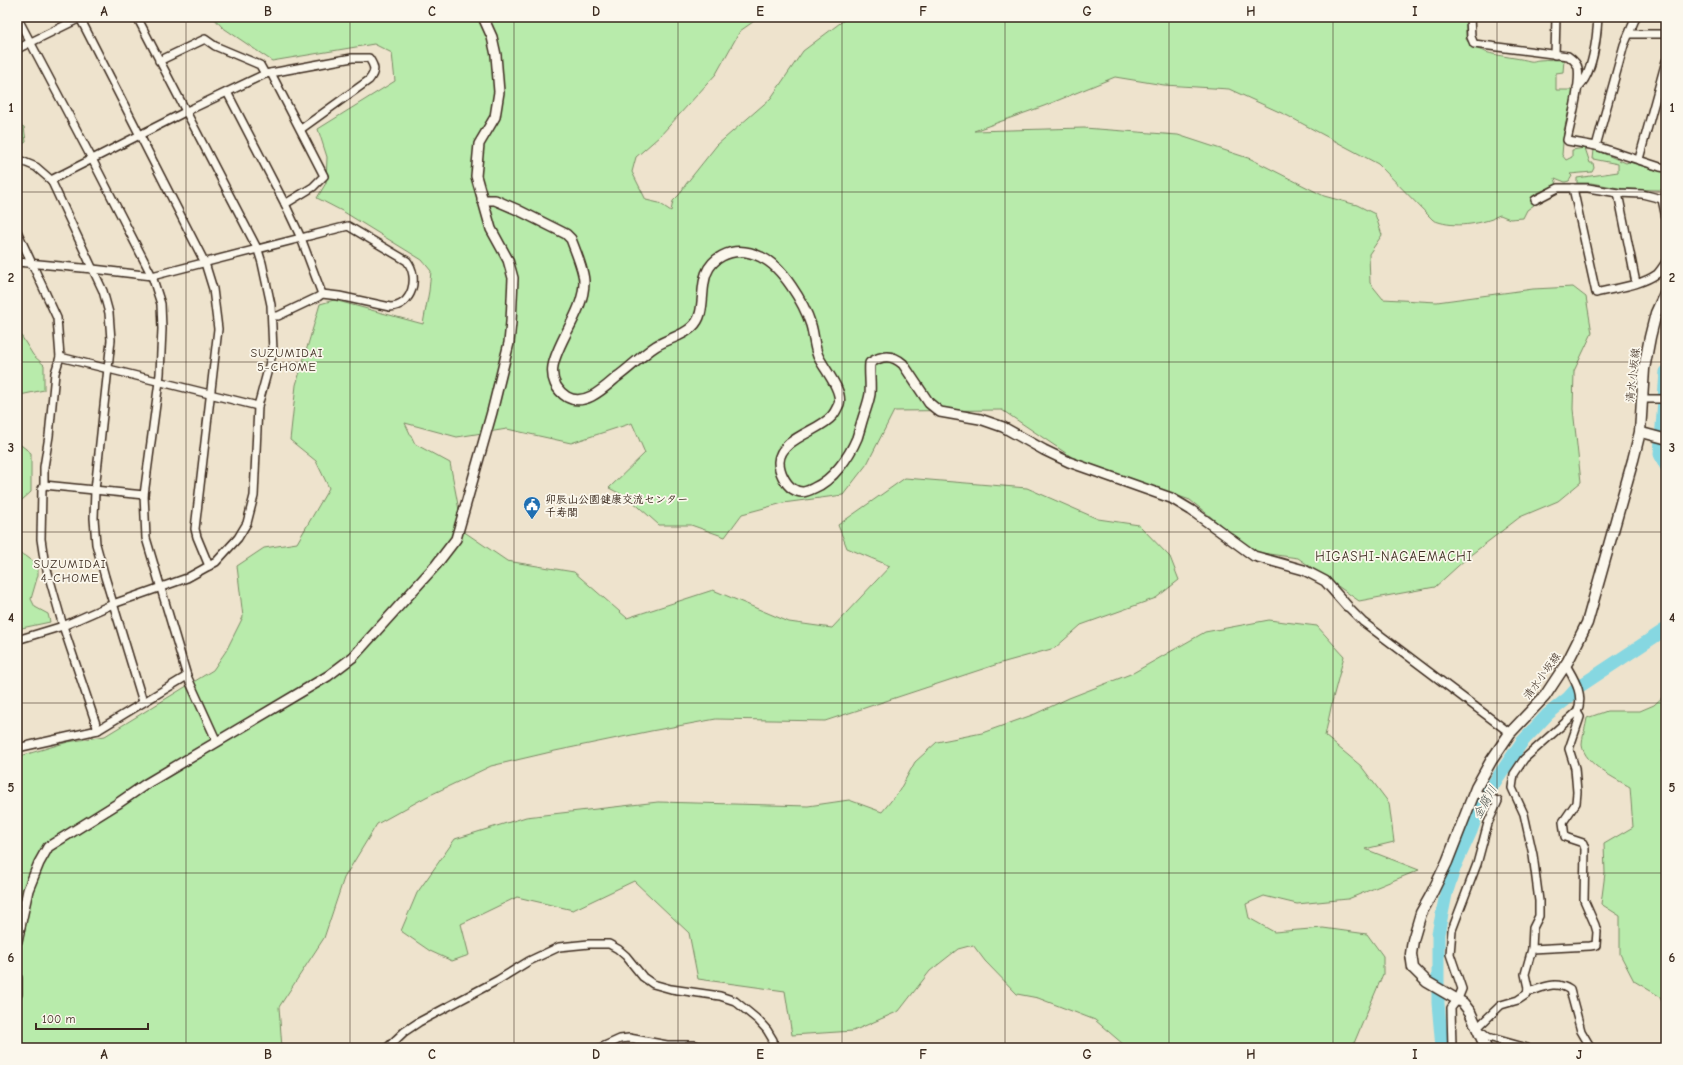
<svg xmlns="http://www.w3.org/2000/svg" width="1683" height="1065" font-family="'Comic Neue','Klee One',sans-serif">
<rect width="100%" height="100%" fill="#eee3cd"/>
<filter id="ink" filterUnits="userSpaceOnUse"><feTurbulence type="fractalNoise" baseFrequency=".025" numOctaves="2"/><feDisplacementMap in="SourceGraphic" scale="8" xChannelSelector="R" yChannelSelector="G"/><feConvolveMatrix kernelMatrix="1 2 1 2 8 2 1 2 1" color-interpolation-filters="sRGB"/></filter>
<g filter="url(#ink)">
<g fill="#b8ebab" stroke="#7a8a64">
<path d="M213 17H760L740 31 716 74 660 136 636 157 632 172 646 200 659 203 671 211 673 201 679 195 686 184 717 145 771 98 803 51 848 17H1466V39C1476 56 1512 56 1530 61 1533 62 1536 60 1539 60 1547 59 1556 60 1564 60L1563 72 1556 73V90H1574L1564 130 1562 155 1566 160 1572 157V150L1585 148 1590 163H1593L1594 168 1592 172 1570 174 1572 176 1569 181 1565 182 1555 178 1557 185 1535 194 1534 205 1527 210 1523 218 1510 219 1500 215C1497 216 1495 217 1492 219 1474 225 1451 228 1433 220L1378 164 1288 116 1229 89 1164 85 1115 77 1044 106 974 131 1084 128 1178 135 1251 159 1324 196 1357 205 1375 214 1382 235 1369 254 1370 283 1383 299 1437 302 1533 289 1573 287 1586 297 1592 333 1574 371 1573 409 1581 482 1558 501 1520 517 1468 557 1435 587 1359 601 1298 558 1254 552 1190 500 1079 462 1002 410 894 411 867 464 843 495 783 503 742 514 725 537 691 525H659L630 499 609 488 645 453 632 423 571 443 507 429 457 437 405 423 415 444 450 463 463 531 507 561 574 572 627 618 713 590 789 622 832 628 890 566 847 548 838 525 905 478 1027 488 1098 519 1139 525 1170 557 1179 580 1156 598 1081 625 1055 648 1001 663 825 721 716 719 651 731 555 751 491 766 426 797 377 824 344 878 324 938 279 1007 282 1048H17V757L68 742 105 736 213 670 226 651 243 617 237 566 264 548 297 543 329 488 316 461 290 440 296 385 320 304 334 300 423 324 429 291 431 271 422 260 344 212 317 198 326 183 327 157 318 129 395 81 392 53 374 44 272 61 222 27Z"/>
<path d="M17 124 24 127 26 142 17 148Z"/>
<path d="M1594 150H1599L1600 152 1626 163 1629 162 1652 169 1666 170V190L1624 189 1591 183H1577V178L1618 172V164L1593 159Z"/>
<path d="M17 329 33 355 44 365V390L20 395 17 398Z"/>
<path d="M17 442 31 453V492L22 500 17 503Z"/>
<path d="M17 553 26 556 38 565V575L31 599 35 607 48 614 50 622 17 629Z"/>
<path d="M1269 620 1317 626 1344 656 1333 698 1325 736 1361 766 1389 803 1394 842 1365 849 1419 870 1348 899 1297 904 1264 896 1246 904 1249 918 1274 932 1323 928 1367 934 1383 956V974L1352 1048H1124L1123 1044 1095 1020 1038 998 1017 994 985 961 973 945 958 949 930 971 899 1011 853 1031 792 1035 785 991 698 979 689 933 634 881 573 910 517 897 461 924 469 955 452 961 430 951 401 931 417 893 455 839 526 817 658 802 808 806 849 800 882 812 899 791 915 762 937 742 982 733 1035 714 1069 698 1133 673 1205 632Z"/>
<path d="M1666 694V745L1662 752 1666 815V1009L1659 996 1634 981 1620 954V916L1601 904 1605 873 1604 844 1633 827 1630 787C1616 779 1584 764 1582 745 1582 737 1586 726 1587 718L1607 711H1640L1654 705Z"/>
</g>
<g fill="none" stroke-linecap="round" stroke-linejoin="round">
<g stroke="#86d7e1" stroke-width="13">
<path d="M1666 372 1660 454 1666 466"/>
<path d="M1442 1048 1438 1003V934L1446 894 1455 866 1471 831 1480 806 1498 777 1522 742 1548 714 1568 698 1577 688 1666 629"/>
</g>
<defs>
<g id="minor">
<path d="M17 17 92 159 152 276 161 304 162 329 160 374 144 495 146 538 187 676 217 742"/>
<path d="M1470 17 1471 37 1474 44 1568 56C1572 59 1577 62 1578 68 1581 84 1571 122 1567 140L1568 141 1596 146 1660 167 1666 168"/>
<path d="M80 18 205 263 213 289 218 329 195 529 197 537 209 566"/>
<path d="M1630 34H1666"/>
<path d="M17 49 82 17"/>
<path d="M1555 55 1556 17"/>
<path d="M159 61 205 39 215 46 260 65 265 74"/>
<path d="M271 73 324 176 313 187 285 204"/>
<path d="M1577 88C1593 76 1597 36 1598 17"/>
<path d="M227 92 285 204 301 238 322 294"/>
<path d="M1596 146 1624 45 1636 17"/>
<path d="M17 159 36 167 51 180 103 291 109 313 111 340 95 490 94 518 96 544 105 577 143 702"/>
<path d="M1639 159 1666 61"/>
<path d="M51 180 185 112 265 74 352 58H369C375 67 376 71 369 80L301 129"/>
<path d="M1573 188 1596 293C1615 288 1640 286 1657 274 1660 271 1663 266 1666 262"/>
<path d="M1618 193 1636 283"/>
<path d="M1662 199 1666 218"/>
<path d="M1535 200 1558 188H1588L1618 193 1642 194 1666 200"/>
<path d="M17 231 57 318 60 357 55 373 49 436 44 467V485L42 489 41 539 44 559 63 626 98 730"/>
<path d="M17 262 93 269 152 276 348 226 407 261C420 278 412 306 390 307L339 296 322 294 318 297 278 316H272"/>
<path d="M60 357 258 406"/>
<path d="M1642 399H1666"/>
<path d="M44 485 144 495"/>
<path d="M1347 606 1363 622 1510 733"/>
<path d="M17 640 63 626 113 604 187 578 216 562 238 538 247 523 254 496 258 406 273 351 271 305 262 263 258 250 137 17"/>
<path d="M17 748 98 730 187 676"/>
<path d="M1532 949 1590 946 1596 945 1597 932 1595 925 1584 900 1585 849 1583 843 1565 837 1563 822 1576 803 1577 792 1575 768 1569 749 1580 717 1577 712"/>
<path d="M1528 988 1532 991C1546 986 1557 981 1570 990L1581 1031 1591 1048"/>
<path d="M387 1048 404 1032 419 1022 498 980 529 961 559 947 589 944H609L618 949 626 956 643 977 653 984 671 989 720 996 735 1001 758 1020 767 1030 773 1040 771 1048"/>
<path d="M600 1048 620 1039 629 1038 667 1045H695L705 1048"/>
<path d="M1452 1048 1451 1008 1458 999 1462 989 1450 954 1452 930 1477 864 1488 823 1498 801 1476 793V788"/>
<path d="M1527 1048 1488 1037 1477 1028 1501 1005 1518 1000 1527 994 1528 988 1525 974 1532 949 1533 928 1539 916V901L1533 855 1524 814 1512 788 1514 774 1524 759 1577 712C1585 695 1574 679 1566 665"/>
</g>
<g id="tertiary">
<path d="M482 200H495L518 210 566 234 571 239C575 250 584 270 584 282 584 312 558 339 553 366 551 379 556 390 567 397 585 407 604 388 617 377 631 367 642 355 656 346 667 339 683 336 692 327 712 310 691 272 722 256 735 249 749 251 761 257 782 266 804 303 811 325 814 335 814 346 818 356 824 369 843 390 839 404 837 408 835 413 832 416 820 431 780 438 779 462 779 471 785 484 793 489 801 494 806 492 814 488 833 480 849 457 857 438 860 429 862 420 865 412 867 406 869 400 870 394 871 384 869 373 870 363 882 355 892 354 903 364L929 403 940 412 980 419 1003 427 1044 450 1069 462 1171 498 1191 510 1254 556 1304 570 1325 581 1347 606"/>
<path d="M1640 432 1666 439"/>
<path d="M17 941 28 890 39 863 48 847 117 804 146 784 328 676 353 657 436 565 456 539 492 412 509 343 511 322 513 278 508 260 491 229 476 176 479 144 495 117 499 92 496 55 492 37 483 17"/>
<path d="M17 978V994"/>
</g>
<path id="secondary" d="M1486 1048 1470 1012 1463 1003 1427 982 1413 968 1411 954 1413 940 1421 913 1430 897 1447 862 1476 788 1491 761 1510 733 1545 696 1568 661 1587 623 1633 460 1640 432 1644 369 1650 337 1656 313 1666 291"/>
</defs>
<use href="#minor" stroke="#3b2a1e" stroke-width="10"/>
<use href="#tertiary" stroke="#3b2a1e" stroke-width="12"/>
<use href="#secondary" stroke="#3b2a1e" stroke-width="13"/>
<use href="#minor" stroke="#fbf7ec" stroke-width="7"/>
<use href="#tertiary" stroke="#fbf7ec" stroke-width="9"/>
<use href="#secondary" stroke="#fbf7ec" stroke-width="10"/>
</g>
</g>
<path fill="none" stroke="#3b2a1e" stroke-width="1" stroke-opacity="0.55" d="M186 17V1048M350 17V1048M514 17V1048M678 17V1048M842 17V1048M1005 17V1048M1169 17V1048M1333 17V1048M1497 17V1048M17 192H1666M17 362H1666M17 532H1666M17 703H1666M17 873H1666"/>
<defs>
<symbol id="civic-pin" viewBox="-11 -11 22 30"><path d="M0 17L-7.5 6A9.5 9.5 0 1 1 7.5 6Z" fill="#1f6fb2" stroke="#fbf7ec"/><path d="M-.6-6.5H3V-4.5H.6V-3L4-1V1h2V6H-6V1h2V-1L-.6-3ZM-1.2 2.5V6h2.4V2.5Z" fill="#fff"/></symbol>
</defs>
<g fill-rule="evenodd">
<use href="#civic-pin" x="522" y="495" width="20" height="27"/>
</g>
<g text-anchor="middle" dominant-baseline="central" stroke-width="3.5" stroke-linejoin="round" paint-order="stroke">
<g font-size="11" fill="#3b2a1e" stroke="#fbf7ec">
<text transform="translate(1633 375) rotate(-84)">清水小坂線</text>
<text transform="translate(1542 676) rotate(-54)">清水小坂線</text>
</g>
<g font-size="11" font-weight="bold" fill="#3b2a1e" stroke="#fbf7ec" text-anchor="start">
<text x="545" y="499">卯辰山公園健康交流センター<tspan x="545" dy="13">千寿閣</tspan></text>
</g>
<g font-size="12" letter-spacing="1" fill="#3b2a1e" stroke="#fbf7ec">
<text x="287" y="353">SUZUMIDAI<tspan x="287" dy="14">5-CHOME</tspan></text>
<text x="70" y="564">SUZUMIDAI<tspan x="70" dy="14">4-CHOME</tspan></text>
</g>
<g font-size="12" font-style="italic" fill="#4e554f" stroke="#fbf7ec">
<text transform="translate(1485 802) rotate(-61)">金腐川</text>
</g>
<g font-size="13" letter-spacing="1" fill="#3b2a1e" stroke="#fbf7ec">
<text x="1394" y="556">HIGASHI-NAGAEMACHI</text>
</g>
</g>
<rect width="1683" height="1065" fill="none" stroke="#fbf7ec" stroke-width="44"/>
<path d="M36 1023v6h112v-6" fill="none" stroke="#3b2a1e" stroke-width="2"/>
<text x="42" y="1023" font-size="12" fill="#3b2a1e" stroke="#fbf7ec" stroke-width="3" paint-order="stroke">100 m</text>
<rect x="22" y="22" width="1639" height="1021" fill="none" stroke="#3b2a1e" stroke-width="1.5"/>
<g font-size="13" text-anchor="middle" font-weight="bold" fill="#3b2a1e">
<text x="104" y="16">A</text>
<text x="268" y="16">B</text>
<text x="432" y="16">C</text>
<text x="596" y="16">D</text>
<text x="760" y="16">E</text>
<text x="923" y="16">F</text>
<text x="1087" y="16">G</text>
<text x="1251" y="16">H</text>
<text x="1415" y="16">I</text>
<text x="1579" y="16">J</text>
<text x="11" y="112">1</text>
<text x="1672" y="112">1</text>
<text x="11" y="282">2</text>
<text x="1672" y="282">2</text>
<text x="11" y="452">3</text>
<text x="1672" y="452">3</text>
<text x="11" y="622">4</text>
<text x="1672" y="622">4</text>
<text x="11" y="792">5</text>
<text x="1672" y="792">5</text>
<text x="11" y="962">6</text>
<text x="1672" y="962">6</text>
<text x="104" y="1059">A</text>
<text x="268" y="1059">B</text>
<text x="432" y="1059">C</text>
<text x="596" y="1059">D</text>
<text x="760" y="1059">E</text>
<text x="923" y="1059">F</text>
<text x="1087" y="1059">G</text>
<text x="1251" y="1059">H</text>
<text x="1415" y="1059">I</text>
<text x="1579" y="1059">J</text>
</g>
</svg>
